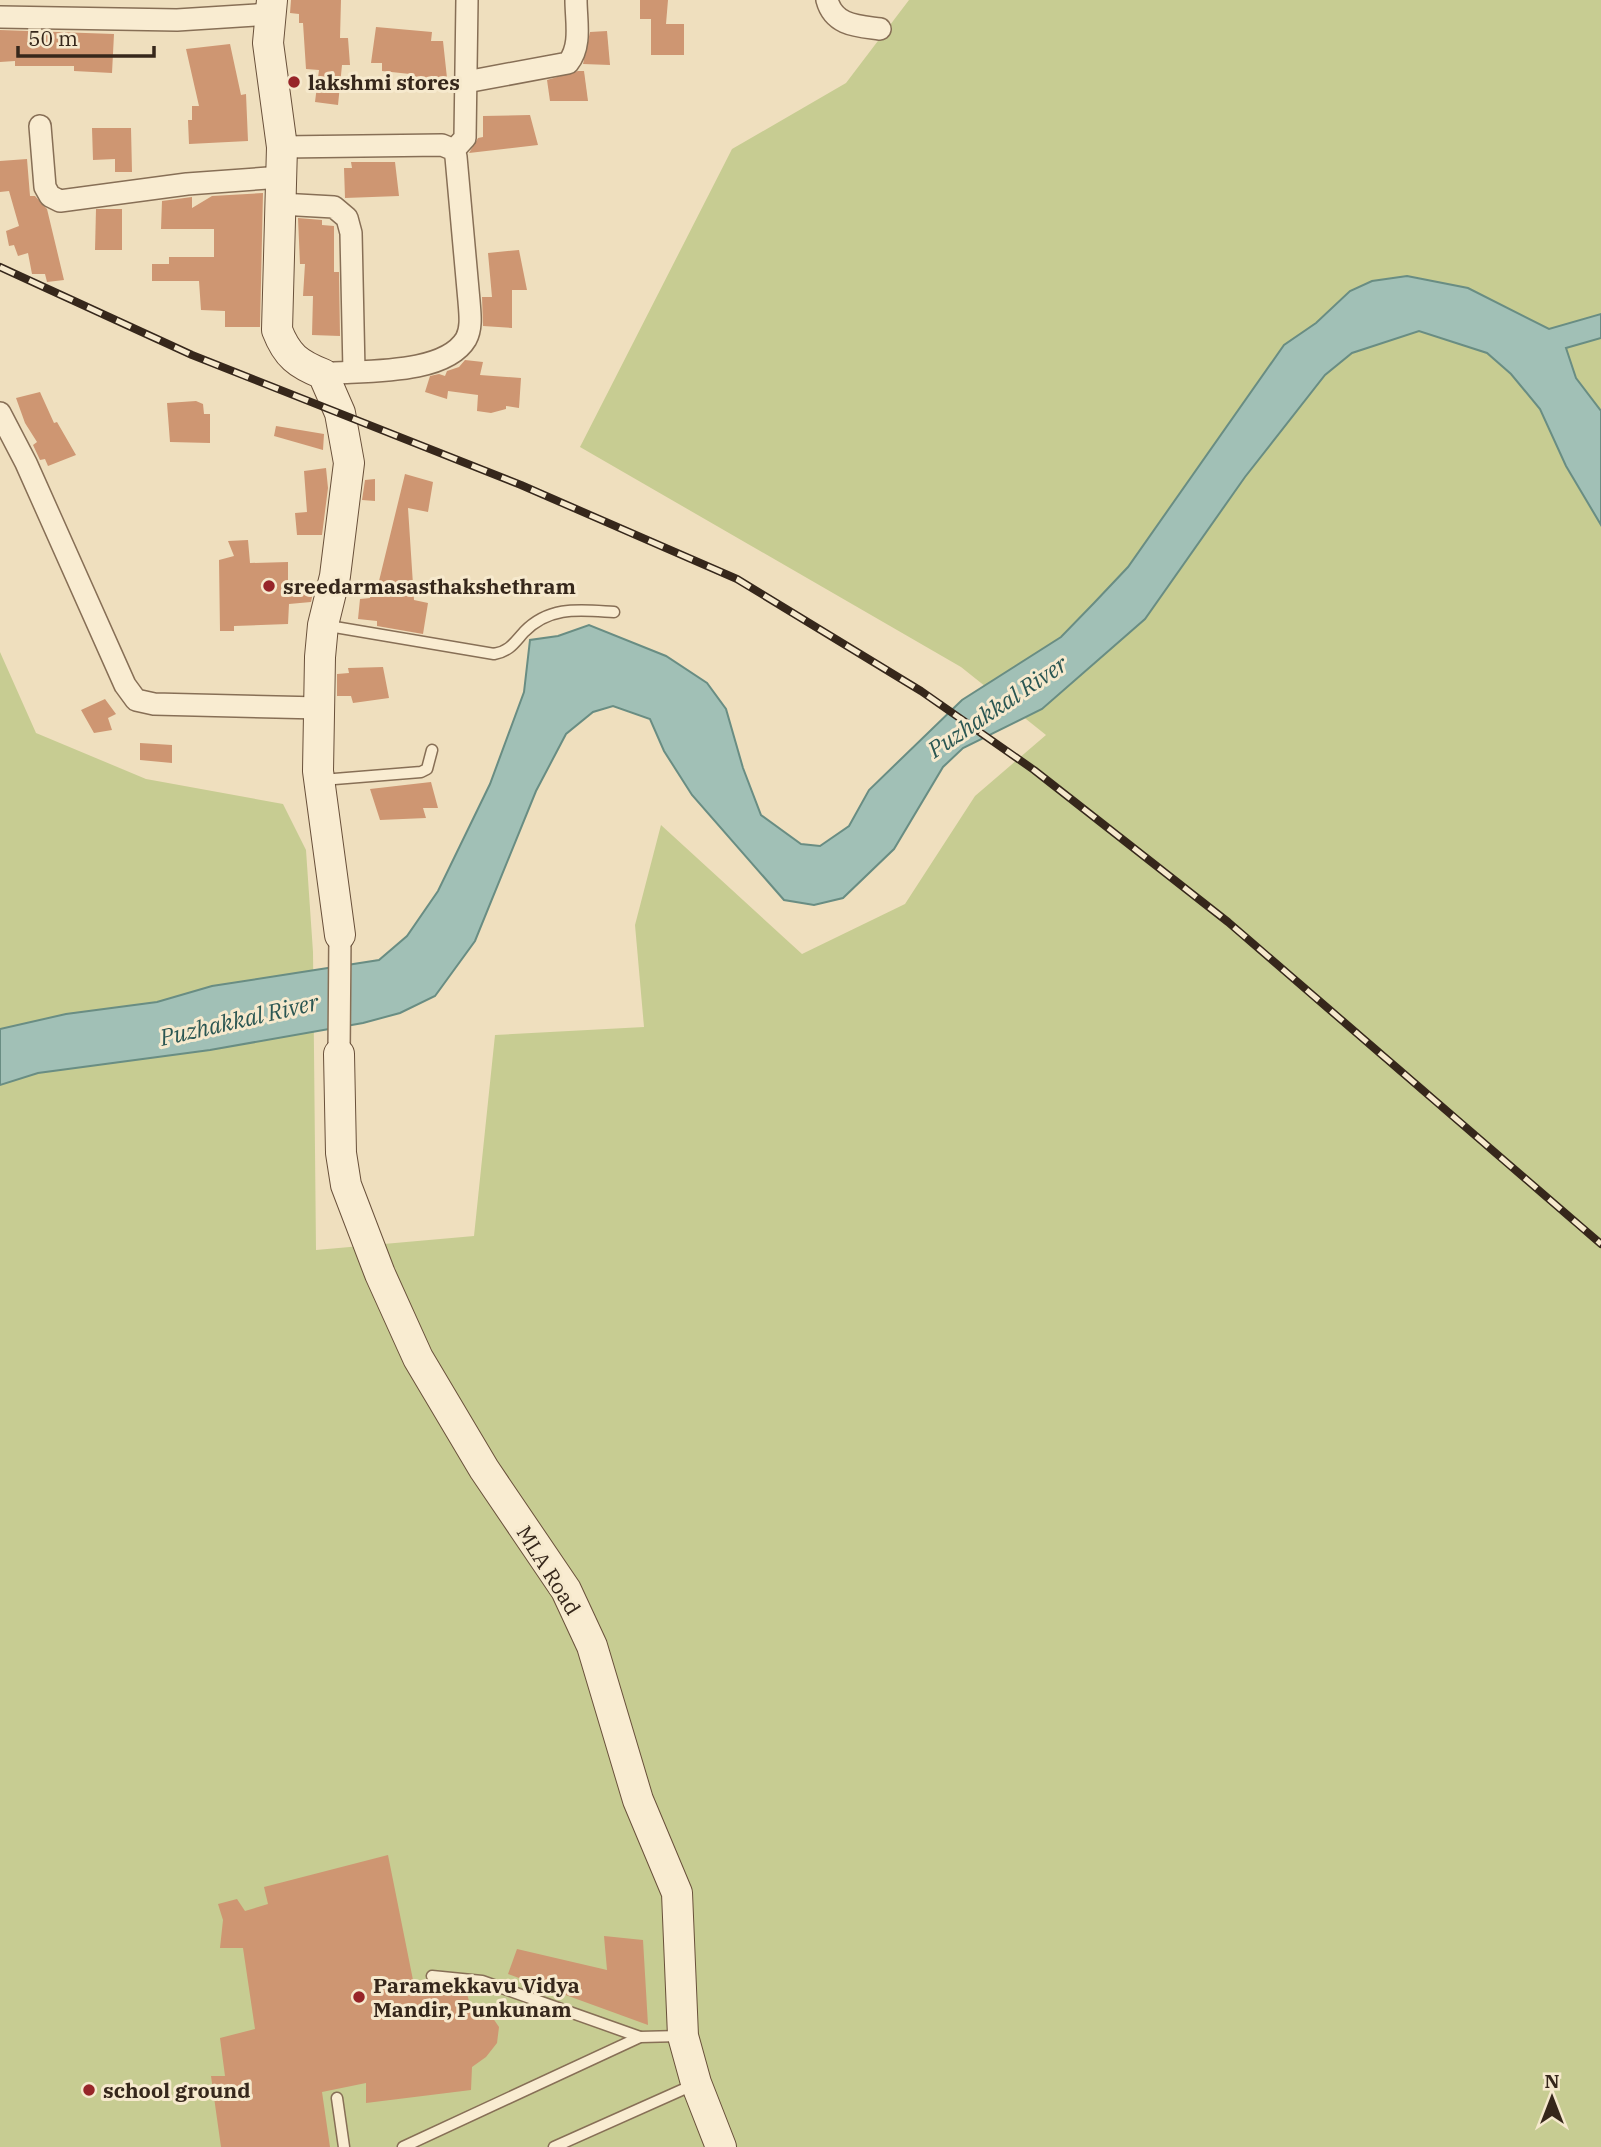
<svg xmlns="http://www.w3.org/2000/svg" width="1601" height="2147" font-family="'IBM Plex Serif',serif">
<rect width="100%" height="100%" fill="#efdfbe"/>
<path fill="#c7cc92" d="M909 0H1601V2147H0V652L36 733 146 779 283 804 306 850 313 952 316 1250 474 1236 495 1035 644 1027 635 925 661 825 802 954 905 904 975 796 1046 735 961 667 580 447 732 149 846 83Z"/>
<path fill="#a1c0b6" stroke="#698d83" stroke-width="2" d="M1407 276 1468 288 1549 329 1601 314V338L1566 348 1576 378 1601 411V525L1566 466 1540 409 1511 374 1487 353 1419 331 1352 353 1325 375 1245 477 1145 619 1042 709 963 748 943 767 894 849 843 898 814 905 784 900 692 795 664 751 650 719 613 706 593 712 566 734 536 791 475 941 435 996 400 1013 363 1023 210 1050 38 1073 0 1085V1029L66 1014 157 1002 212 986 379 960 407 936 438 891 490 784 524 692 530 640 558 636 589 625 666 656 707 683 726 709 743 768 761 815 801 844 820 846 849 826 869 790 962 700 1061 637 1094 603 1128 567 1284 345 1316 323 1350 291 1372 281Z"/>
<g fill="#ce9672">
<path d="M291 0H341L340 38H348L350 65H342L338 105 315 102 319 70 306 69 303 23H299V14L290 13Z"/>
<path d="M640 0H668L666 24H684V55H651V19H640Z"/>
<path d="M376 27 432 32 431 41H443L447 78H434V88H411L410 74 382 71V63H371Z"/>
<path d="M0 30 114 34 112 73 74 71V66H15V61L0 62Z"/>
<path d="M607 31 610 65 583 64 590 32Z"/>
<path d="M230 44 241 95 246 94 248 141 189 144 188 120H192V106H199L186 49Z"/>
<path d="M578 71H584L588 101H550L547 80Z"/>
<path d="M530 115 538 145 469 153 478 138 483 137V116Z"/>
<path d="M92 128H131L132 172H115V159L93 160Z"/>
<path d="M27 159 30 196H35L47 209 64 280 47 282 45 274H32L28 253 18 256 14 245 9 246 6 231 19 226 9 191 0 192V161Z"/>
<path d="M351 162H395L399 196 345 198 344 168H352Z"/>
<path d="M263 193 260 327H225V311L201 310 199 281H152V264H169V257H214V229H161L162 201 192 197V208L212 196Z"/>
<path d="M96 209H122V250H95Z"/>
<path d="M298 218 322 220V225L334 226V272H339L340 336 312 335 313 296H303L305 264H300Z"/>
<path d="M519 250 527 290H512V328L483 326 482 297H492L488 253Z"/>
<path d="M465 360 483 362 480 375 521 378 519 408 506 406V409L491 413 477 411 478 395 448 391 447 399 425 392 430 376 439 374 445 376 447 371 459 367Z"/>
<path d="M40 392 54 423 57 422 76 455 48 466 45 459 40 460 33 445 37 442 25 423 16 398Z"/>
<path d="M196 401 203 404 204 414H210V443L170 442 167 403Z"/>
<path d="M276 426 324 434 323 450 274 436Z"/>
<path d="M326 468 328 488 322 535H297L295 513 307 512 304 471Z"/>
<path d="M405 474 433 482 428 512 408 508 414 600 428 603 423 634 377 626V621L358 619 360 599 370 598 373 581H379Z"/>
<path d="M375 479V501L362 500 365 480Z"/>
<path d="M248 540 250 563 288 562V583H315L311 602 289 604 288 624 234 626V631H220L219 560 234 556 228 541Z"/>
<path d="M383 667 389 698 353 703 351 696H337V674L349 673 348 668Z"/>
<path d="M105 699 116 714 108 718 112 730 94 733 81 710Z"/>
<path d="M140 743 172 745V763L140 760Z"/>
<path d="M431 782 438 808H423L426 818 380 820 370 789Z"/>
<path d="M388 1855 414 1985 465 1987 471 2008 488 2011 499 2027 497 2043 486 2057 472 2067 471 2090 366 2103V2083L322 2092 330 2147H221L211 2076H225L220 2038 255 2029 243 1948H220L223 1920 218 1904 237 1899 245 1911 268 1904 264 1887Z"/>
<path d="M604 1936 643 1940 648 2025 508 1974 517 1949 607 1970Z"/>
</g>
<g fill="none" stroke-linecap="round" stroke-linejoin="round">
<defs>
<g id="lane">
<path d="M323 625 494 654C510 651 514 643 524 632 550 605 581 610 614 612"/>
<path d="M322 780 421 772 427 769 432 750"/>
<path d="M432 1976 482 1981 640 2037"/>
<path d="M337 2098 344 2147"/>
<path d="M403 2147 640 2037 680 2036"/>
<path d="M554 2147 693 2085"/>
</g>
<g id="street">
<path d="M827 0C834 26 858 26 880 29"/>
<path d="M0 17 177 20 270 14"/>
<path d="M466 82 568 63C582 46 576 21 576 0"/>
<path d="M40 126 45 187 50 196 60 201 187 184 282 177"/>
<path d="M282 147 442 145 454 150 456 157 469 301C470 314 472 328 466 339 444 376 360 370 323 374"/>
<path d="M454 150 465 138 467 0"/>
<path d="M280 204 334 207 347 218 351 233 354 371"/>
<path d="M0 413 26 463 125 685 136 700 154 704 320 708"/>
<path d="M339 1054 340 935"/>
</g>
<g id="secondary">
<path d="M272 0 268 43 282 147 277 330C287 356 298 364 323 374L340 413 349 463 335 576 323 625 320 657 318 771 340 935"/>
<path d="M339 1054 341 1153 346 1185 380 1274 418 1358 484 1469 566 1590 592 1646 638 1800 677 1893 683 2036 696 2083 721 2147"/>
</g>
</defs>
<use href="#lane" stroke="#876f56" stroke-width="13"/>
<use href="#street" stroke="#876f56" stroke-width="24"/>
<use href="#secondary" stroke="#69503a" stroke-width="32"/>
<use href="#lane" stroke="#f9ecd1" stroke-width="10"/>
<use href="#street" stroke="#f9ecd1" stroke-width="21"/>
<use href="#secondary" stroke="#f9ecd1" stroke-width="30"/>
<defs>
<path id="rail" d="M0 267 192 355 521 485 737 579 921 691 1034 770 1228 922 1601 1244"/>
</defs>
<use href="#rail" stroke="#36271b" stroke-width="8"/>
<use href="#rail" stroke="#f6e9cd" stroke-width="5" stroke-dasharray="16" stroke-linecap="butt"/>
</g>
<g fill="#972529" stroke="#f6e9cd" stroke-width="2.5">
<circle cx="294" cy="82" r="7"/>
<circle cx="269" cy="586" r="7"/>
<circle cx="359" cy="1997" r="7"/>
<circle cx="89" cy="2090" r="7"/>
</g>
<g text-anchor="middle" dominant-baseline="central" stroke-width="6" stroke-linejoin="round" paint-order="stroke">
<g font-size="21" font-weight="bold" fill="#36271b" stroke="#f6e9cd" text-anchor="start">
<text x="308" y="82">lakshmi stores</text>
<text x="283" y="586">sreedarmasasthakshethram</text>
<text x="373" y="1985">Paramekkavu Vidya<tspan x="373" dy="24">Mandir, Punkunam</tspan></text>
<text x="103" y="2090">school ground</text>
</g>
<g font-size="21" fill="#36271b" stroke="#f6e9cd">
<text transform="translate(549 1570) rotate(58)">MLA Road</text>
</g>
<g font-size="23" font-style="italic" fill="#2a5652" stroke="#f6e9cd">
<text transform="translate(997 706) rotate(-34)">Puzhakkal River</text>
<text transform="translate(239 1019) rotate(-13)">Puzhakkal River</text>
</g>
</g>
<g transform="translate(1552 2098)" stroke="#f6e9cd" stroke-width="5" paint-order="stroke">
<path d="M0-5L12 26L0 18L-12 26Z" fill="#36271b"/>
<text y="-10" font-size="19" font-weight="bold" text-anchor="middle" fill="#36271b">N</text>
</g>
<path d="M18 46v10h136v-10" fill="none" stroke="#36271b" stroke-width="3.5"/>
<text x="28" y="46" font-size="21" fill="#36271b" stroke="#f6e9cd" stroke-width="5" paint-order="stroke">50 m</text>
</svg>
